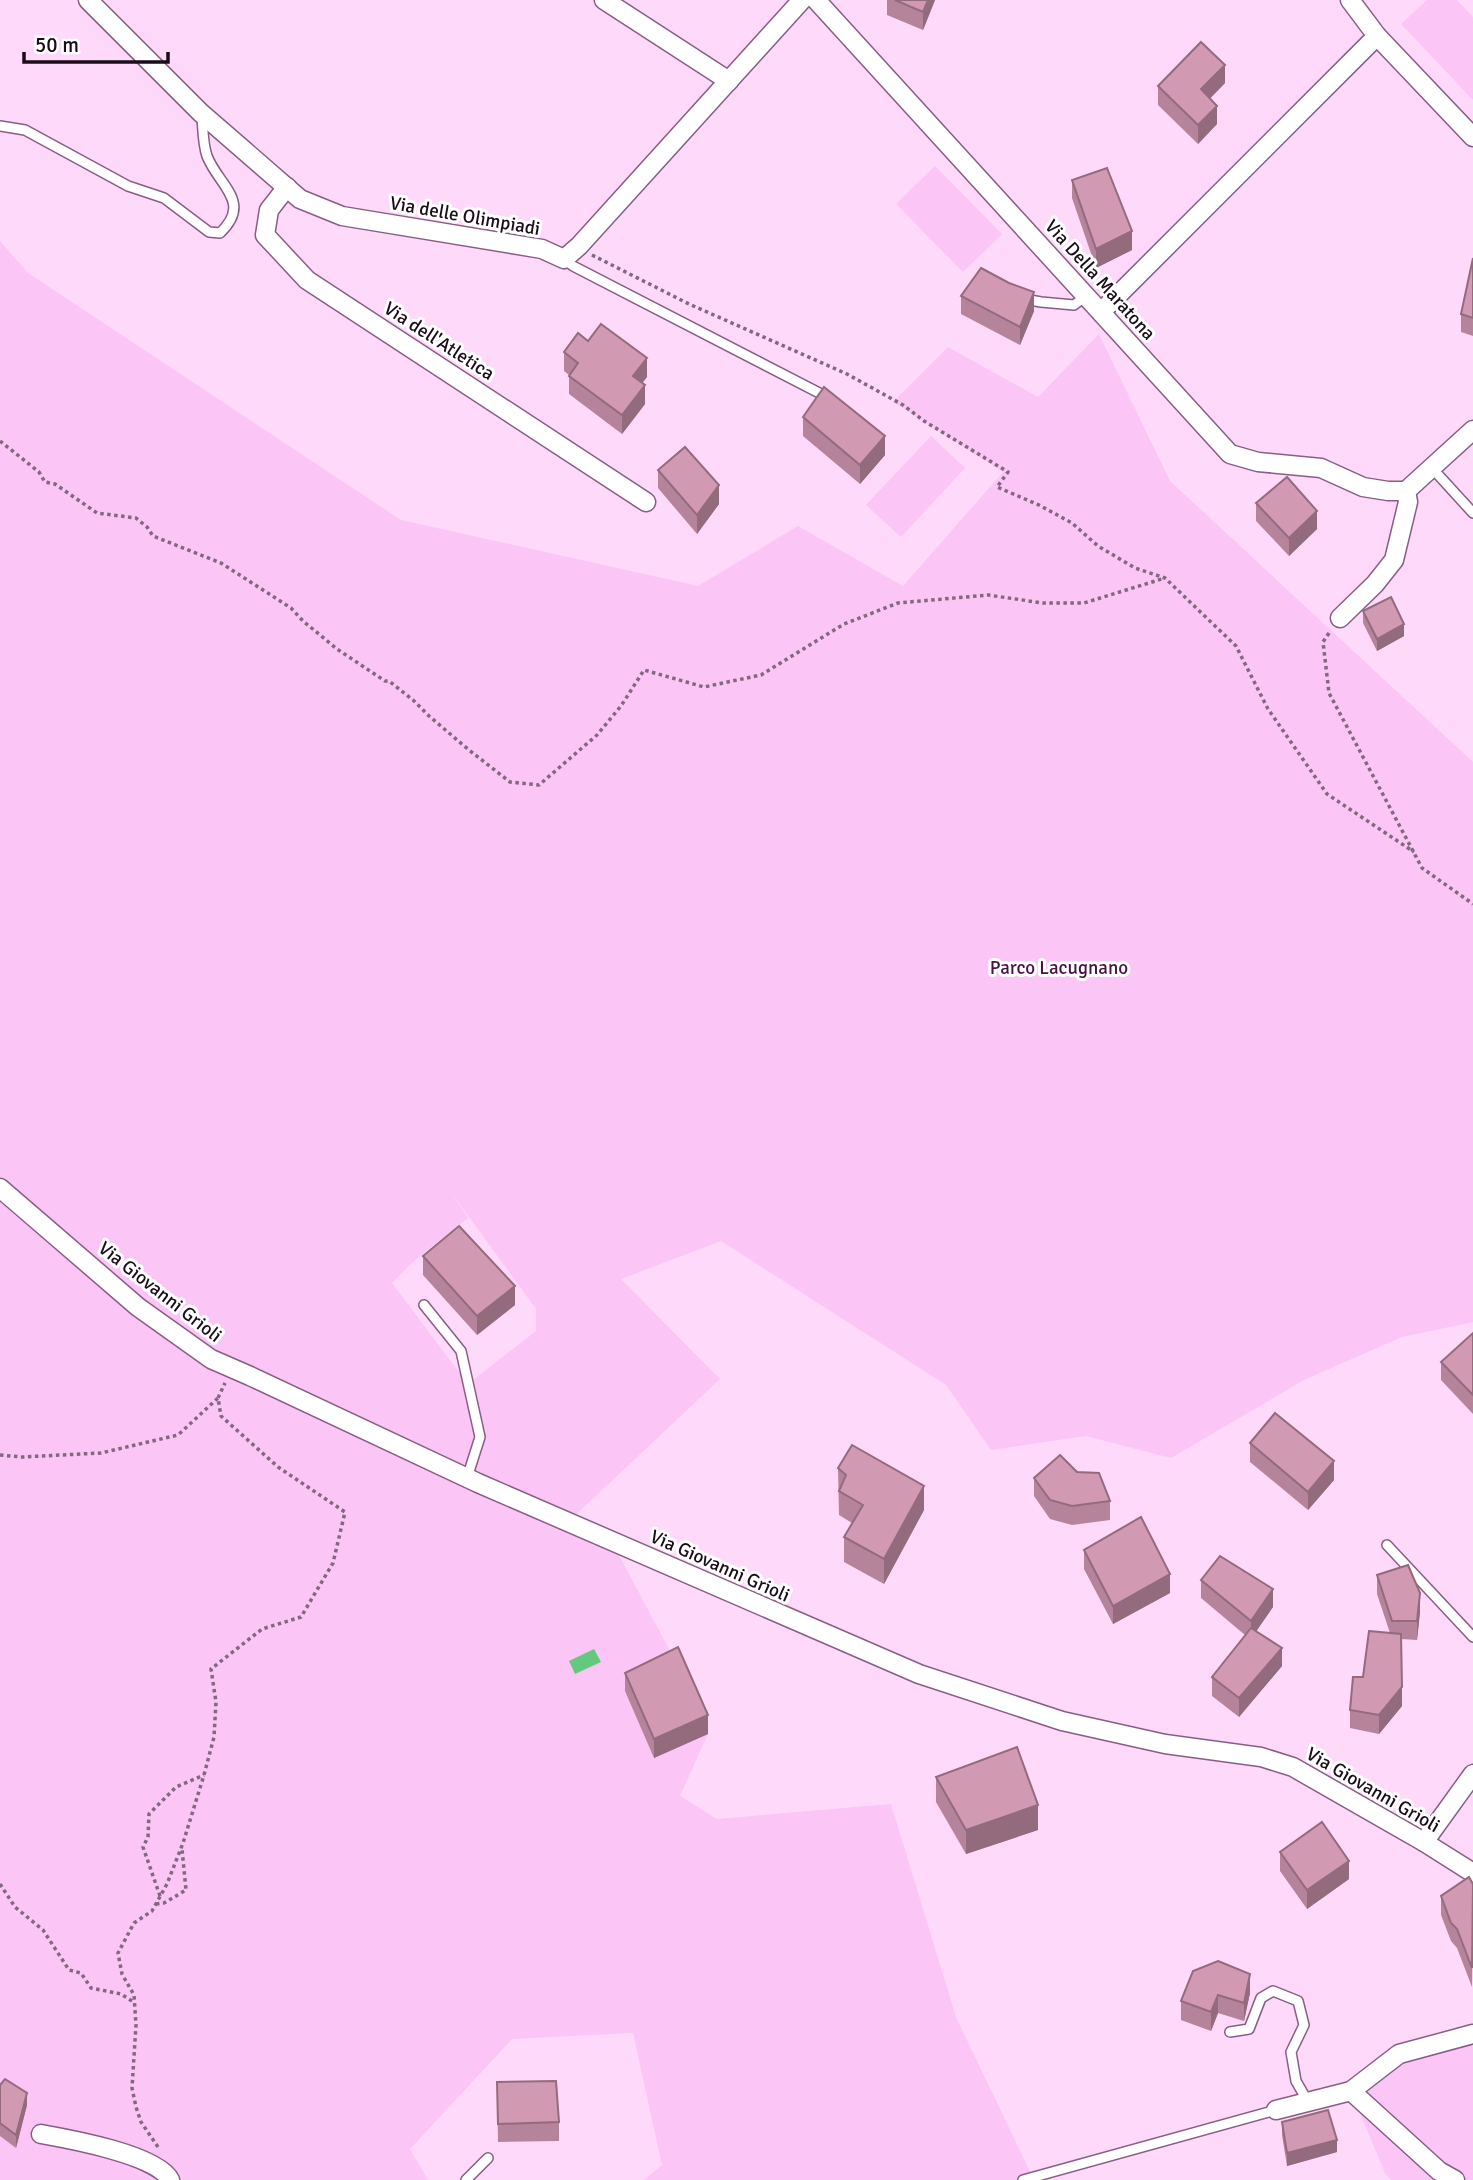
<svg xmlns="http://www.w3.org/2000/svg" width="1473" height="2180" font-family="Signika,sans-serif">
<rect width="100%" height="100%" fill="#ffd9fa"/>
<g fill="#fbc5f5" fill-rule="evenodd">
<path d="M1427 0H1457L1473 17V100L1401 24Z"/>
<path d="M935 166 1002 234 963 272 896 204Z"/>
<path d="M0 241 28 273 401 520 698 586 798 526 903 586 1003 472 893 402 948 347 1038 397 1099 334 1170 481 1473 762V1322L1402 1337 1304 1380 1171 1458 1086 1436 991 1450 946 1385 721 1241 621 1279 720 1379 568 1522 612 1542 678 1666 655 1758 708 1734 680 1796 717 1819 891 1804 956 2017 1034 2180H644L662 2165 633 2033 512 2039 410 2149 428 2180H0ZM450 1191 536 1309V1331L468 1384 392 1283 415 1260 468 1218Z"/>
<path d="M931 436 965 468 901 537 866 505Z"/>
<path d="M1460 2037 1473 2047V2180H1391L1385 2173 1351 2092 1399 2054Z"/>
</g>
<path fill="#62c97d" d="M594 1649 601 1662 575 1674 569 1661Z"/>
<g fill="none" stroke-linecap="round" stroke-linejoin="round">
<defs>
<g id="service">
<path d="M0 126 25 130 128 186 164 198 209 232 220 233C253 202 218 185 207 156 203 145 203 130 202 117"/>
<path d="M564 259 573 266 829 398"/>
<path d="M1024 299 1041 302 1074 305 1086 296"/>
<path d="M1432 468 1473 513"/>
<path d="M424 1305 461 1351 480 1437 467 1478"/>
<path d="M1387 1545 1473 1637"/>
<path d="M1230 2032 1249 2029 1261 1998 1273 1991 1298 2001 1304 2025 1291 2052 1296 2081 1308 2102"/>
<path d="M466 2180 488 2158"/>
<path d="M1023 2180 1276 2110"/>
</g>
<g id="minor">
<path d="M88 0 201 113 300 199 342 216 542 249 564 259 579 246 802 0"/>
<path d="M604 0 729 81"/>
<path d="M816 0 1230 454 1258 462 1321 468 1363 487 1388 491H1406"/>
<path d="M1350 0 1377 36 1473 137"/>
<path d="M287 187 269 210 265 235 307 280 646 502"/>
<path d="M1101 312 1377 36"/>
<path d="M1406 491 1473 430"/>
<path d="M1340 618 1375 584 1394 560 1408 502 1406 491"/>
<path d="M0 1188 138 1307 211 1359 250 1376 478 1483 919 1674 1062 1721 1165 1744 1261 1757 1293 1767 1424 1842 1473 1873"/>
<path d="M1424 1842 1473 1774"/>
<path d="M1276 2110 1351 2091"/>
<path d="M41 2134C69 2139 158 2155 170 2180"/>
<path d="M1455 2180 1439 2171 1351 2091 1399 2054 1473 2034"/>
</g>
</defs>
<use href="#service" stroke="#885e84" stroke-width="12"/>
<use href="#minor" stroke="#885e84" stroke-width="21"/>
<g stroke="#82687f" stroke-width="3.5" stroke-dasharray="3.5 3.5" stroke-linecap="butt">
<path d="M592 255 689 304 847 374 903 405 924 421 1008 472 997 487 1039 505 1072 523 1098 546 1135 568 1165 578 1236 646 1268 709 1327 794 1414 852"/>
<path d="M0 441 39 472 45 482 55 484 97 513 136 518 147 527 153 536 221 563 291 608 303 621 337 649 385 681H389L413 700 429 716 469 750 510 782 539 785 597 735 621 706 644 670 704 687 761 675 844 624 898 603 988 595 1043 603H1084L1165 578"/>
<path d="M1329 633 1323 642 1329 693 1422 868 1473 904"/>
<path d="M0 1455 22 1457 101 1453 178 1435 218 1398"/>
<path d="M0 1884 15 1907 43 1930 69 1970 81 1973 91 1988 121 1994 135 2003"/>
<path d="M160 1896 143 1847 148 1837 149 1814 176 1787 204 1775"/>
<path d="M156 1904 164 1903 186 1890 182 1849"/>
<path d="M158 2147 141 2122 136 2107 132 2088 136 2025 134 1995 122 1974 118 1953 134 1923 152 1911 167 1884 183 1843 204 1775 214 1737 216 1702 211 1669 262 1629 301 1617 333 1563 345 1512 278 1467 221 1416 218 1398 225 1383"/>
</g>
<use href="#service" stroke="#fff" stroke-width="9"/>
<use href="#minor" stroke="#fff" stroke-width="18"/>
</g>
<g fill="#b5849a">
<path d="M887 0H935L923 30 887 15Z"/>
<path d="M1225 83 1210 98 1217 124 1198 144 1158 105V86Z"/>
<path d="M1072 180 1132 250 1096 268 1072 198Z"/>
<path d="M1473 258V336L1461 332V314Z"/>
<path d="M961 296 1034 311 1020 345 961 314Z"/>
<path d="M588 341 647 377 642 383 645 404 622 434 569 394V375L564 371V352Z"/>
<path d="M803 417 885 455 860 484 803 436Z"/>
<path d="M658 470 719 504 697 534 658 488Z"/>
<path d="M1256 503 1317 529 1289 556 1256 521Z"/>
<path d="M1363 611 1404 636 1377 651 1363 623Z"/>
<path d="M423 1256 515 1305 477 1335 423 1275Z"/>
<path d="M1473 1333V1414L1441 1380V1362Z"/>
<path d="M1250 1443 1334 1480 1308 1510 1250 1462Z"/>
<path d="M838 1468 924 1510 884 1584 844 1562V1537L852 1523 839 1515Z"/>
<path d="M1077 1472 1110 1501V1520L1072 1525 1050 1519 1034 1496V1478Z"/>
<path d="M1084 1550 1170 1593 1113 1624 1084 1569Z"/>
<path d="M1377 1575 1420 1612 1417 1640 1401 1639 1402 1706 1379 1734 1350 1728V1710L1363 1677 1390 1633 1377 1594Z"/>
<path d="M1201 1580 1273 1607 1256 1631 1282 1666 1239 1717 1212 1696V1677L1245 1635 1201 1598Z"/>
<path d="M625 1673 708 1734 654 1758 625 1691Z"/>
<path d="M936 1777 1038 1830 966 1854 936 1802Z"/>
<path d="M1280 1852 1349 1879 1307 1909 1280 1871Z"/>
<path d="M1473 1884 1472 1987 1457 1948 1451 1941 1441 1915V1896Z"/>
<path d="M1193 1971 1250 1993 1244 2021 1218 2013 1211 2031 1181 2020V2001Z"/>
<path d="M497 2082 559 2122V2141L498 2142Z"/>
<path d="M0 2085 27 2105 16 2148 0 2136Z"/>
<path d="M1282 2122 1337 2152 1287 2166 1282 2135Z"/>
</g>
<g fill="#936b7d">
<path d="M928 0H935L923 30V12Z"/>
<path d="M1225 65V83L1201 108V89Z"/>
<path d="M1217 106V124L1198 144V125Z"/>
<path d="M1132 231V250L1096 268V249Z"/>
<path d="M1034 292V311L1020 345V327Z"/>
<path d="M647 358V377L633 395V376Z"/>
<path d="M645 385V404L622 434V415Z"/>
<path d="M885 436V455L860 484V465Z"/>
<path d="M719 485V504L697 534V515Z"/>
<path d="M1317 511V529L1289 556V538Z"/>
<path d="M1404 624V636L1377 651V639Z"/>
<path d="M515 1286V1305L477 1335V1316Z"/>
<path d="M1334 1461V1480L1308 1510V1492Z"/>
<path d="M924 1486V1510L884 1584V1559Z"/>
<path d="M1170 1574V1593L1113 1624V1606Z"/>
<path d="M1273 1589V1607L1251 1639V1621Z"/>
<path d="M1420 1593V1612L1417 1640V1621Z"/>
<path d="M1282 1648V1666L1239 1717V1698Z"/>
<path d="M1402 1687V1706L1379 1734V1715Z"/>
<path d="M708 1715V1734L654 1758V1739Z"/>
<path d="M1038 1805V1830L966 1854V1830Z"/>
<path d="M1349 1861V1879L1307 1909V1890Z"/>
<path d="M1250 1974V1993L1244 2021V2003Z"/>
<path d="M1218 1995V2013L1211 2031V2012Z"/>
<path d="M27 2093V2105L16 2148V2135Z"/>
<path d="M1337 2140V2152L1287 2166V2153Z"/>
</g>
<g fill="#d299b3" stroke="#936b7d" stroke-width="2">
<path d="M895 0H928L923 12Z"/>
<path d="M1201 42 1225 65 1201 89 1217 106 1198 125 1158 86Z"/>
<path d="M1107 168 1132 231 1096 249 1072 180Z"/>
<path d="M1473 258V318L1461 314Z"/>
<path d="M981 268 1009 283 1034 292 1020 327 961 296Z"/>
<path d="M601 324 647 358 633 376 645 385 622 415 569 376 578 363 564 352 578 333 588 341Z"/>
<path d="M824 387 885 436 860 465 803 417Z"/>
<path d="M685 447 719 485 697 515 658 470Z"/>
<path d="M1287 477 1317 511 1289 538 1256 503Z"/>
<path d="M1391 597 1404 624 1377 639 1363 611Z"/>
<path d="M459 1226 515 1286 477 1316 423 1256Z"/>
<path d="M1473 1333V1395L1441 1362Z"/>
<path d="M1275 1413 1334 1461 1308 1492 1250 1443Z"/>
<path d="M852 1445 924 1486 884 1559 844 1537 863 1505 839 1491 846 1475 838 1468Z"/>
<path d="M1060 1455 1077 1472 1099 1473 1110 1501 1072 1506 1050 1500 1034 1478Z"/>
<path d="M1141 1517 1170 1574 1113 1606 1084 1550Z"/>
<path d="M1220 1556 1273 1589 1251 1621 1201 1580Z"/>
<path d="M1408 1565 1420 1593 1417 1621H1392L1377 1575Z"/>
<path d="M1251 1628 1282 1648 1239 1698 1212 1677Z"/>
<path d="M1369 1631 1401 1634 1402 1687 1379 1715 1350 1710 1353 1677H1363Z"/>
<path d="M678 1647 708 1715 654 1739 625 1673Z"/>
<path d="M1017 1747 1038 1805 966 1830 936 1777Z"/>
<path d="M1322 1822 1349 1861 1307 1890 1280 1852Z"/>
<path d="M1469 1877 1473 1884 1472 1968 1457 1929 1451 1923 1441 1896Z"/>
<path d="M1218 1961 1250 1974 1244 2003 1218 1995 1211 2012 1181 2001 1193 1971Z"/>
<path d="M5 2079 27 2093 16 2135 0 2123V2085Z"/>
<path d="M556 2081 559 2122 498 2124 497 2082Z"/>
<path d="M1328 2110 1337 2140 1287 2153 1282 2122Z"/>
</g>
<g text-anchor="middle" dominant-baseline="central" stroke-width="6" stroke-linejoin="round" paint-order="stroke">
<g font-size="19" fill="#1b0c1a" stroke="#fff">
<text transform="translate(465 216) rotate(10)">Via delle Olimpiadi</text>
<text transform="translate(1100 280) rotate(48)">Via Della Maratona</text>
<text transform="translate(439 341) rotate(33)">Via dell'Atletica</text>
<text transform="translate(160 1292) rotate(38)">Via Giovanni Grioli</text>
<text transform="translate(720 1566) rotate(24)">Via Giovanni Grioli</text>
<text transform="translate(1373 1790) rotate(30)">Via Giovanni Grioli</text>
</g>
<g font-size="19" fill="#471144" stroke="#fff">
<text x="1059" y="968">Parco Lacugnano</text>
</g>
</g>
<path d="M24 52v10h144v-10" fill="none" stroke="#1b0c1a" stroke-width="3.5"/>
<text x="35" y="52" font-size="21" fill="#1b0c1a" stroke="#ffffff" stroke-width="5" paint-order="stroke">50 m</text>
</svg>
